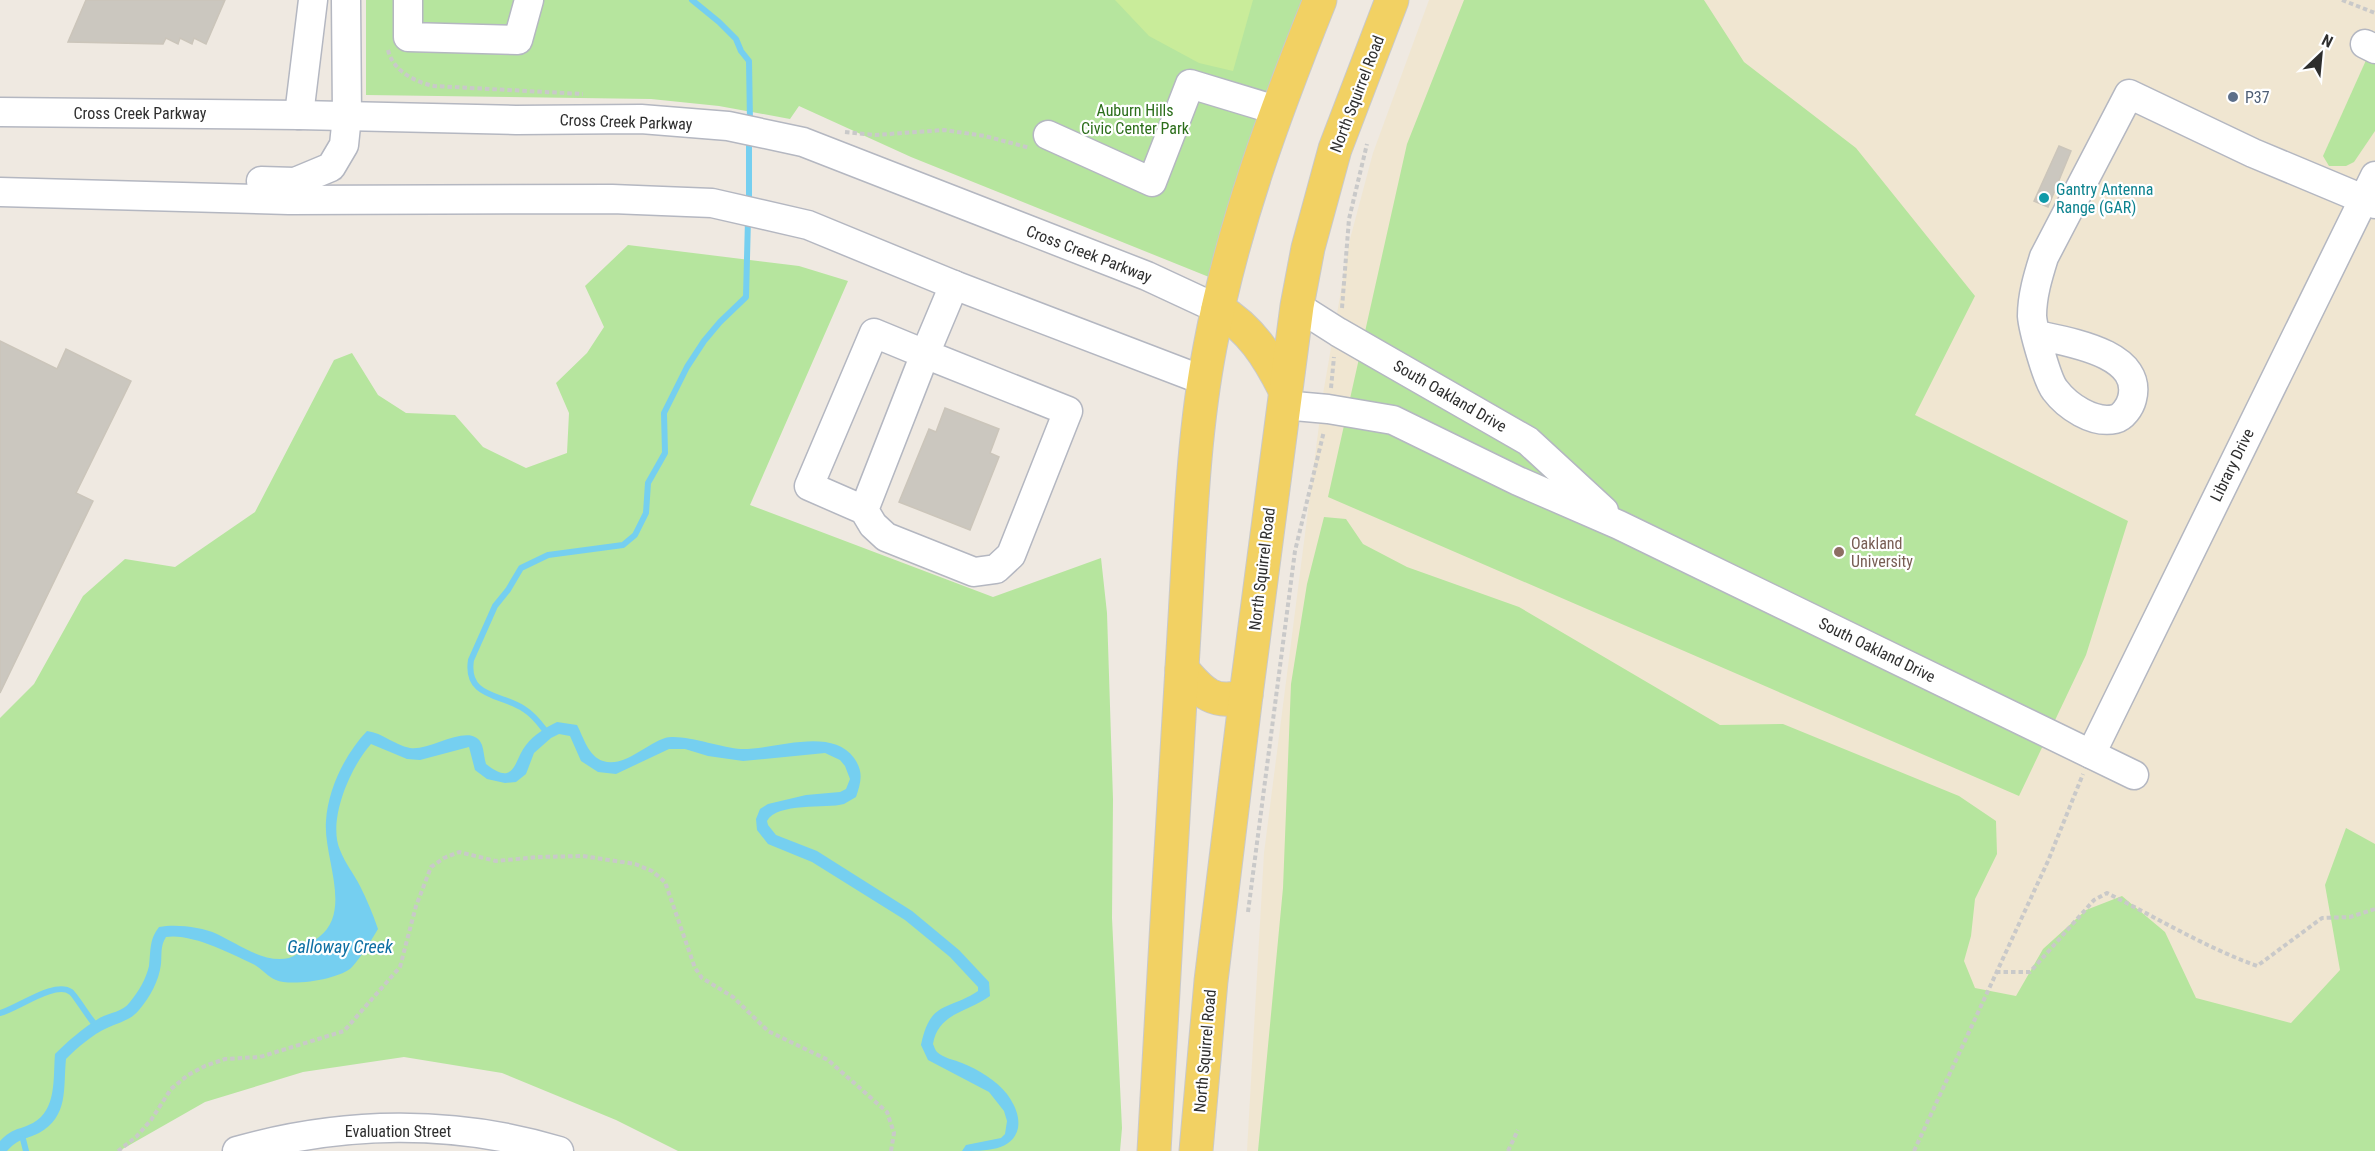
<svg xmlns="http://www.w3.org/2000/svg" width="2375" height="1151" font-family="'Roboto Condensed',sans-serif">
<rect width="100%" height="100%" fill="#efe9e1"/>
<path fill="#f0e6d1" d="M1429 0H2375V1151H1247L1264 853 1323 394 1350 239 1373 153Z"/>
<g fill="#b6e59e">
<path d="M366 0H1309L1209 277 911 157 799 106 790 119 719 106 651 99 366 95Z"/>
<path d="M1464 0H1704L1744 62 1856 148 1975 296 1915 415 2128 521 2086 655 2019 796 1328 497 1407 144Z"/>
<path d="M2375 55V131L2354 162 2346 166H2329L2323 156 2367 58Z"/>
<path d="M628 245 799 266 848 281 750 505 993 597 1101 558 1107 613 1113 799 1112 918 1122 1128 1120 1151H678L616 1120 502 1073 404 1057 303 1072 205 1102 119 1151H0V718L34 684 83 596 125 559 175 567 255 512 334 360 352 353 378 395 406 413 455 415 483 447 526 468 567 453 569 413 556 383 587 353 604 327 585 286Z"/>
<path d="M1324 517 1346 519 1363 544 1407 567 1519 607 1720 725 1783 724 1959 796 1996 821 1997 854 1975 899 1971 936 1964 961 1975 988 2016 996 2043 949 2086 910 2122 896 2165 932 2196 998 2291 1023 2340 970 2325 885 2346 828 2375 844V1151H1258L1283 888 1291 684 1307 584Z"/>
</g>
<path fill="#c9ec9a" d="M1115 0H1253L1233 71 1199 63 1149 36Z"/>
<path fill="#75cff0" d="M557 722 577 725C584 738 588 756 603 761 624 768 646 744 665 738 682 733 721 748 741 749 774 750 831 726 854 758 864 772 861 782 856 797 852 799 848 802 844 804 826 809 777 802 767 821L768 825 776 835 817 851 912 911 959 950 989 982 990 996C968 1012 938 1013 933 1044 934 1046 935 1050 937 1052 943 1058 955 1060 962 1063 979 1070 996 1080 1007 1094 1014 1104 1020 1115 1018 1128 1013 1151 985 1151 962 1151L966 1145 1001 1138 1005 1134 1007 1121 1004 1111 989 1092 928 1060 921 1045C930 1000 948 1011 978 991V987L950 957 905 920 812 862 768 844 757 830 756 819 760 809 768 804 806 795 840 792 846 789 850 779 845 766 840 760 825 753 743 761 708 756 685 749H669L616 774 598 772 581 761 570 736 559 734 551 738 534 753 526 774 516 782 505 783 487 779 475 770 469 747 420 760 407 759 371 744C351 766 327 820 340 850 345 863 354 874 360 886 367 900 373 914 378 929 370 942 362 956 352 967 341 979 291 987 276 980 268 977 261 968 253 964 230 953 191 933 166 937 160 946 162 955 161 964 159 981 150 997 139 1010 130 1021 119 1022 107 1028 92 1035 78 1047 66 1059 63 1089 69 1116 39 1133 24 1140 19 1138 7 1151H0V1141C14 1127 17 1131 33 1123 57 1110 53 1078 55 1054 68 1041 82 1029 98 1019 109 1012 122 1013 130 1002 139 991 146 979 149 966 151 950 149 940 159 927 177 924 201 927 217 934 238 944 265 964 289 958 301 954 309 944 319 937 353 911 323 857 326 821 328 789 345 754 367 731 383 733 394 745 410 748 430 752 472 720 482 745 484 751 484 758 486 764 516 788 514 759 526 745 535 734 545 728 557 722Z"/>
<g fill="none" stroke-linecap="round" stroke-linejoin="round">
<g stroke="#75cff0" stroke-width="6">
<path d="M692 0 719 22 736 39 741 51 749 61 750 122"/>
<path d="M749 203V138"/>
<path d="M544 729C538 721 532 714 524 709 502 694 465 698 471 660L495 606 508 590 521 568 548 555 623 545 635 535 646 513 648 483 665 453 664 413 687 367 704 341 720 322 746 297 748 219"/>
<path d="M0 1013C17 1009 55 980 71 992 74 994 88 1016 93 1022"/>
<path d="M23 1139 26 1151"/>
</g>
</g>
<g fill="#cbc7bf" stroke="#cbc5ba" stroke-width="1.5">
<path d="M86 0H225L206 44 194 38 192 44 180 38 178 44 166 38 163 44 68 42Z"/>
<path d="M2059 146 2071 151 2048 207 2034 201Z"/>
<path d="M0 341 57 369 66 349 131 381 76 493 93 501 0 693Z"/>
<path d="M945 408 999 429 990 453 999 457 970 530 899 502 929 429 936 432Z"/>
</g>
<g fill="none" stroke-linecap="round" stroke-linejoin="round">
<defs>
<g id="minor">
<path d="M408 0V37L518 40 529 0"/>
<path d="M2365 44 2375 49"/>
<path d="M0 112 299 115 516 120 641 119 728 126 803 142 1147 276 1218 309"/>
<path d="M299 115 313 0"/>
<path d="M1048 135 1152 182 1190 84 1276 110"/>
<path d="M261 181 295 182 331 167 344 145 347 116 346 0"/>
<path d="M0 192 289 200 612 199 712 203 808 225 954 285 1205 381"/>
<path d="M1297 306 1338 332 1528 441 1604 511"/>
<path d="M2037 335C2068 342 2144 353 2132 399 2130 407 2123 417 2115 419 2093 424 2067 406 2055 390 2047 380 2033 329 2032 316 2032 296 2038 276 2044 257L2129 94 2253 153 2375 204"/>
<path d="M1283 405 1328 409 1393 420 1518 481 1619 525 2134 775"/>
<path d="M864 510 925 354 874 333 809 486 864 510 873 525 886 537 974 572 996 569 1011 555 1068 411 925 354 954 285"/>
<path d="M2091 754 2375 176"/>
<path d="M237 1151C342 1121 454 1119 559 1151"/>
</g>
<g id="major">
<path d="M1218 309C1251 329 1268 356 1285 390"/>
<path d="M1182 669C1201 692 1215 707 1246 695"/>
<path d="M1154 1151C1164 979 1173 806 1184 634 1190 539 1192 441 1210 347 1233 225 1274 115 1320 0"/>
<path d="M1196 1151 1211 981 1246 695 1297 306 1308 248 1335 149 1392 0"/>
</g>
</defs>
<use href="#minor" stroke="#b4b7c1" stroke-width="31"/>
<use href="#major" stroke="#c9c9c9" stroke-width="35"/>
<g stroke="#c9c9c9" stroke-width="4" stroke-dasharray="4.5 3" stroke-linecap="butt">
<path d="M2342 0 2375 13"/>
<path d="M388 50C393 71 415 82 434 86L583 94"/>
<path d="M845 132 875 135 944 130 985 136 1030 148"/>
<path d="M1342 308 1349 219 1367 144"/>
<path d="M1331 388 1334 357"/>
<path d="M1248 912 1295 551 1324 431"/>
<path d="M1996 972H2030L2094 900 2107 893C2157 918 2205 947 2257 966L2322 918 2350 917 2375 909"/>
<path d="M118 1151 136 1137 151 1120 171 1089 188 1075 205 1066 225 1059 260 1057 344 1031 400 967 416 906 431 867 444 858 459 852 496 861 538 857 583 856 635 864 652 871 665 882 695 968 702 978 733 997 768 1031 828 1060 887 1112 894 1133 891 1151"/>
<path d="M1508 1151 1518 1130"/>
<path d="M1914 1151 2048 861 2083 774"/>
</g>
<use href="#minor" stroke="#fff" stroke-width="28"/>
<use href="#major" stroke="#f2d163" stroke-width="33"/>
</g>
<circle fill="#5c6f8a" stroke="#fff" stroke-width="2" cx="2233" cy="97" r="6"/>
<circle fill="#0f9aa8" stroke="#fff" stroke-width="2" cx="2044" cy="198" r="6"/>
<circle fill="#8d6e63" stroke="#fff" stroke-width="2" cx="1839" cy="552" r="6"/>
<g text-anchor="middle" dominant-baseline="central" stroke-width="4.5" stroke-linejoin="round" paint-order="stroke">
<g font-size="16" fill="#2e2e2e" stroke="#fff">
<text transform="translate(1357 94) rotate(-69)">North Squirrel Road</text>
<text x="140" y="113">Cross Creek Parkway</text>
<text transform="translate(626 122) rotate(2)">Cross Creek Parkway</text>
<text transform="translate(1089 254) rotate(21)">Cross Creek Parkway</text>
<text transform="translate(1450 396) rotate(30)">South Oakland Drive</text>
<text transform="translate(2232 465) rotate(-64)">Library Drive</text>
<text transform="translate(1262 569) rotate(-83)">North Squirrel Road</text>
<text transform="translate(1877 650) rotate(26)">South Oakland Drive</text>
<text transform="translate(1205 1051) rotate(-85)">North Squirrel Road</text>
<text x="398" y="1131">Evaluation Street</text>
</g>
<g font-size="16" fill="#4e5e75" stroke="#fff" text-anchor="start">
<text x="2245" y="97">P37</text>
</g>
<g font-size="16" fill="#2c6e1b" stroke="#fff">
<text x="1135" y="110">Auburn Hills<tspan x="1135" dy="18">Civic Center Park</tspan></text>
</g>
<g font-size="16" fill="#0d838f" stroke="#fff" text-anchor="start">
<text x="2056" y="189">Gantry Antenna<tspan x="2056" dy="18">Range (GAR)</tspan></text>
</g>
<g font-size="16" fill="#785e54" stroke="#fff" text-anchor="start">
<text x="1851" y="543">Oakland<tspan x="1851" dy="18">University</tspan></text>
</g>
<g font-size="18" font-style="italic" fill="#0d6fa3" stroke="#fff">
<text x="340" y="946">Galloway Creek</text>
</g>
</g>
<g transform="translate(2321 54) rotate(26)" stroke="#ffffff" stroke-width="4.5" paint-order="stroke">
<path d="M0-4.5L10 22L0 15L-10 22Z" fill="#2e2e2e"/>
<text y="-9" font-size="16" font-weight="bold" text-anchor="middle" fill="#2e2e2e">N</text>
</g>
</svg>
